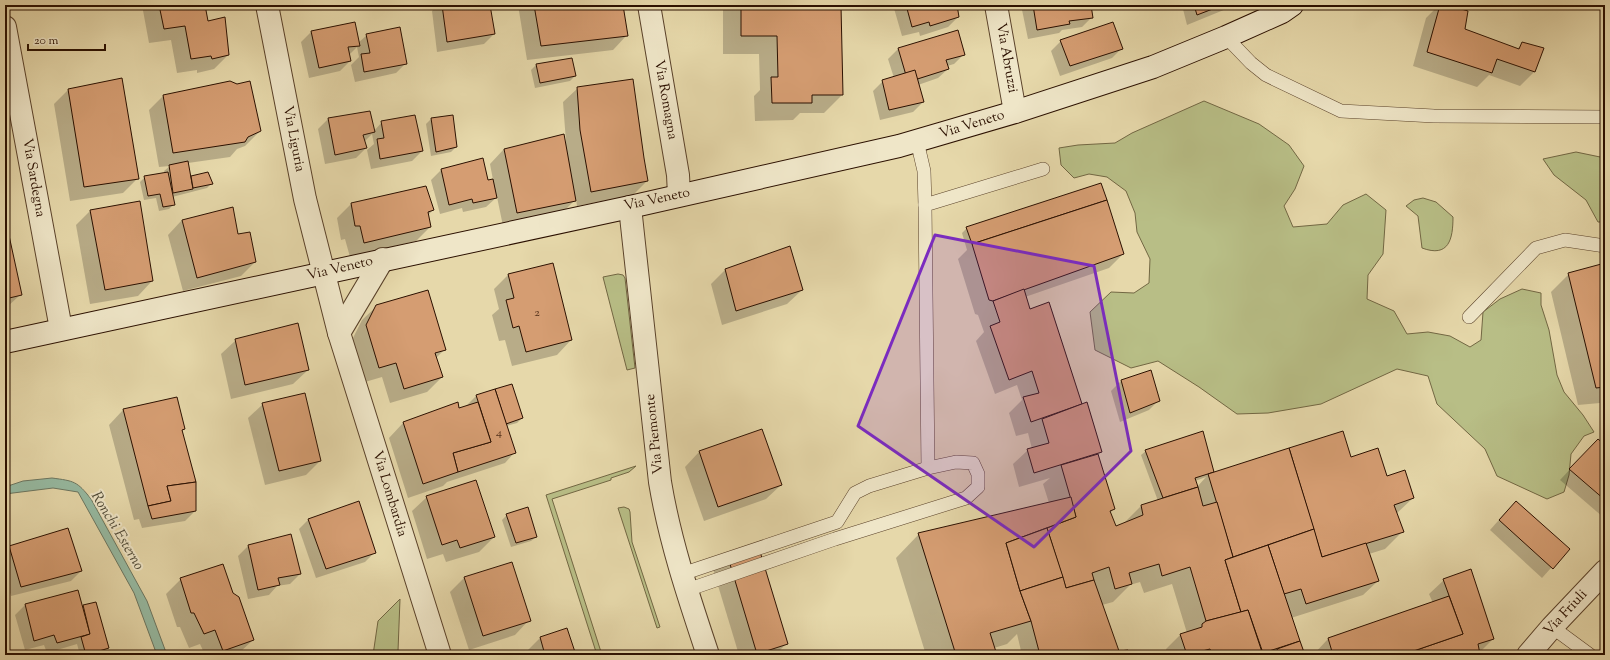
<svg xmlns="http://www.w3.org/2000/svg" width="1610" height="660" font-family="'Sorts Mill Goudy',serif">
<rect width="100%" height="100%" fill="#e6d8aa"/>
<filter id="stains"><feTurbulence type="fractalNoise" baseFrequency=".005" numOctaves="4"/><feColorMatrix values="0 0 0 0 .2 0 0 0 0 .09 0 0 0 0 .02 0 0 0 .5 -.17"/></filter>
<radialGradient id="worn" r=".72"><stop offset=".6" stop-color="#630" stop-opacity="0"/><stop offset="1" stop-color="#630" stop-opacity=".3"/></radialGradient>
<g fill="#b8be86" stroke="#726743">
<path d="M1204 101 1259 124 1289 145 1304 166 1295 189 1284 206 1293 227 1327 224 1343 205 1366 194 1386 210 1383 254 1368 275 1367 299 1394 311 1407 334 1428 332 1450 336 1470 347 1481 340 1483 312 1500 299 1522 289 1541 293V305L1549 330 1557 375 1564 392 1583 415 1594 432 1584 436 1571 454 1569 475 1564 492 1547 499 1497 476 1485 449 1437 404 1428 376 1397 369 1321 404 1268 413 1237 414 1199 387 1158 361 1131 368 1095 350 1090 312 1111 292 1134 293 1149 283 1150 259 1137 232 1135 213 1126 191 1107 177 1089 174 1074 178 1061 165 1059 148 1078 145 1115 143 1132 133Z"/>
<path d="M1576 152 1605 158V222H1598L1586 200 1554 175 1543 159Z"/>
<path d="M1423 198 1436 202 1453 217C1453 239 1449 258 1422 248L1418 216 1406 206 1414 200Z"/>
<path d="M618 274 623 275 625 278 635 368 627 370 603 277Z"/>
<path d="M636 466 629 472 611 478V480L552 499 602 655H597L546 495Z"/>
<path d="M624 507 629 509 630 512 632 542 660 627 657 628 618 508Z"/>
<path d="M400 599 398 651 405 655H373L378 621Z"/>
</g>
<path fill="#97bba3" stroke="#6c7762" d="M52 478C74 481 77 481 91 499L147 601 167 655H157L134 593 78 492 53 488 5 494V487L23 481Z"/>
<g fill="#0003" fill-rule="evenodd">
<path d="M62 5H78L63 7Z"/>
<path d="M142 5H204L208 22 228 55 214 69 197 73V70L177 73 171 40 149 43Z"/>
<path d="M438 5H489L494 34 484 44 437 52 432 11Z"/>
<path d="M518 5H622L627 35 613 50 527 60Z"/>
<path d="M723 5H811L842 95 824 113H800L793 120 755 121 754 96 760 90 759 54H723Z"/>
<path d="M893 5H957L956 6 958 17 948 27 920 36 919 32 902 36Z"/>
<path d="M1021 5H1090L1092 17 1082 27 1062 30 1059 33 1028 39Z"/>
<path d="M1182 5H1236L1187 25Z"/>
<path d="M1439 5H1445L1464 29 1517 49 1522 44 1535 71 1520 86 1489 75 1477 87 1413 66 1426 18Z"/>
<path d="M311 32 358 43 367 35 406 63 396 73 355 82 351 65 359 57 357 47 349 55 350 61 340 71 309 78 301 42Z"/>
<path d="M1061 41 1122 48 1112 58 1060 76 1051 51Z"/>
<path d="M898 49 964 54 954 64 947 66 948 69 938 78 918 85 923 102 913 112 880 120 873 91 883 81 894 78 888 59Z"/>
<path d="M536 65 575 76 570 81 535 88 531 70Z"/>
<path d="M121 79 138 178 123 193 70 201 54 104 68 90Z"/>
<path d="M578 88 647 181 633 195 577 206 576 199 560 215 503 226 497 197 486 207 463 212 462 208 440 214 431 180 441 170 487 181 493 180 490 164 504 149 566 142 563 102Z"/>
<path d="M163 96 260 131 245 146 237 149 230 157 188 163 190 177 207 173 211 184 207 188 172 197 174 204 169 209 159 211 156 198 144 200 140 182 145 177 165 174 164 171 170 166 159 167 149 110Z"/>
<path d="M370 112 374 131 382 122 422 151 412 161 371 169 367 150 374 144 372 134 364 142 366 148 356 158 325 164 318 129 328 119Z"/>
<path d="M431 119 456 147 451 152 431 156 426 124Z"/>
<path d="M139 202 152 281 138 296 90 304 76 225 90 211Z"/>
<path d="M351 204 433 210 428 215 430 227 416 241 350 257 345 239 341 240 337 218Z"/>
<path d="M182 220 237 235 255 262 241 276 183 291 168 235Z"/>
<path d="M5 221 21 294 5 309Z"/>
<path d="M967 228 1123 254 1109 268 1025 297 1029 310 1081 405 1101 452 1097 456 1114 509 1110 513 1115 528 1122 525 1141 506 1158 501 1141 455 1146 451 1213 472 1210 475 1351 458 1386 477 1413 498 1396 514 1403 531 1385 549 1369 554 1378 581 1363 595 1291 618 1304 655H1168L1166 649 1180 635 1187 633 1172 584 1144 593 1140 582 1130 585 1113 602 1102 605 1119 653 1129 655H1022L1017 634 1007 644 994 648 996 655H926L896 558 919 534 1049 503 1043 484 1050 478 1019 487 1013 464 1028 450 1032 449 1028 433 1016 436 1009 413 1022 400 1017 385 995 394 976 341 984 332 978 315 975 314 958 259 967 250 962 233ZM1206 477 1197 487 1195 481Z"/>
<path d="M789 247 802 290 787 304 722 325 711 284 725 270Z"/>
<path d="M552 264 571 340 557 355 512 366 505 340 499 341 492 315 499 309 494 289 508 275Z"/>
<path d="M1605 264V419L1600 403 1578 405 1551 292 1569 274Z"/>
<path d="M377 306 445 349 436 358 442 377 427 392 390 403 382 377 365 382 352 340 362 320Z"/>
<path d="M236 340 308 370 293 384 231 399 221 354Z"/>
<path d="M1151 371 1159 400 1149 410 1120 422 1111 391 1121 381Z"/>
<path d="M476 396 522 418 517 423 506 426 514 453 505 463 447 482 443 486 408 498 389 438 403 423 457 404 459 409 466 406Z"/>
<path d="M176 398 184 429 182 431 195 511 185 521 142 528 139 519 134 520 109 425 123 410Z"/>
<path d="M263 404 320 461 306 475 265 485 248 418Z"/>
<path d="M762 430 781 485 766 499 704 521 685 467 699 452Z"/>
<path d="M1605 446V515L1603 517 1560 480 1588 450Z"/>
<path d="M427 497 494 537 479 552 446 562 443 554 427 559 412 511Z"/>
<path d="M1506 512 1568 549 1542 578 1490 530Z"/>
<path d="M507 515 536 537 531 541 511 547 502 520Z"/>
<path d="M309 519 375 552 365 562 316 578 299 529Z"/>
<path d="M290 536 300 574 290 584 277 586 269 595 248 599 238 556 248 546Z"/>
<path d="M10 547 81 571 71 581 11 596 5 576V552Z"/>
<path d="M728 555 787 643 775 655H739L713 569Z"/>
<path d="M464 578 529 620 515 635 469 650 450 592Z"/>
<path d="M181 579 232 594 253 640 238 654 205 655 200 644 189 648 180 627H177L166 594Z"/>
<path d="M1444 580 1493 639 1477 655H1313L1328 639 1433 603 1429 594Z"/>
<path d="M78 591 82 608 83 606 107 648 103 652 95 655H80L77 644 47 653 44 645 25 650 15 615 25 605Z"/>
<path d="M567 629 575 655H526V652L540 638Z"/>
</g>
<g fill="#d59d72" stroke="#2b1000">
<path d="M159 5H205L208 21 225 17 229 55 212 59 211 56 191 59 185 26 164 29Z"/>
<path d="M442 5H490L495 34 447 42Z"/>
<path d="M534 5H623L628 36 541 46Z"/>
<path d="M741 5H812L813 9 841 6 843 95H812V103H772L771 77H778L777 36H741Z"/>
<path d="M906 5H957L959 17 930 26 929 22 912 27Z"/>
<path d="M1033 5H1091L1093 18 1069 21 1070 24 1037 30Z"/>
<path d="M1194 5H1223L1197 15Z"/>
<path d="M1440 5H1448L1468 11 1465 29 1519 49 1522 42 1544 48 1535 72 1497 59 1492 73 1427 52Z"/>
<path d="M355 22 360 46 348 47 351 61 319 68 311 31Z"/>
<path d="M1113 22 1123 49 1070 66 1060 40Z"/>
<path d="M400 27 407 64 364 72 361 54 370 53 366 34Z"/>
<path d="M958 30 965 55 946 60 949 69 908 82 898 48Z"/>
<path d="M572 58 576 76 540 83 536 64Z"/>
<path d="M915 70 924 102 889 110 882 80Z"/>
<path d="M122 78 139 179 84 187 68 89Z"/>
<path d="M633 79 644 158 648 181 591 192 580 130 577 87Z"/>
<path d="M230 81 237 84 250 81 261 131 248 137 245 142 173 153 163 95Z"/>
<path d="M370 111 375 132 363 135 367 148 335 155 328 118Z"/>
<path d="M415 115 423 151 380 159 377 139 384 138 381 121Z"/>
<path d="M453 115 457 147 436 152 431 118Z"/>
<path d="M564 134 576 201 517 213 504 149Z"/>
<path d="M483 158 488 180 493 179 497 198 473 203 472 199 449 205 441 169Z"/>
<path d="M188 161 193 189 173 193 169 165Z"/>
<path d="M168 172 175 205 163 207 160 194 148 196 144 176Z"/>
<path d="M208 172 213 184 193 188 191 176Z"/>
<path d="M1101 183 1107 200 972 244 966 227Z"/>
<path d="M426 186 434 210 428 212 431 227 364 243 360 226H355L351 203Z"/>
<path d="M1107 200 1124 254 993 301 989 300 972 244Z"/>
<path d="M140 201 153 281 105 290 90 210Z"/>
<path d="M233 207 238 234 250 232 256 262 197 278 182 220Z"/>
<path d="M5 217 22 295 5 299Z"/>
<path d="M790 246 803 290 736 311 725 269Z"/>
<path d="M553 263 572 340 526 352 519 326 513 328 506 300 514 298 508 274Z"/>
<path d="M1605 263V387L1596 388 1568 273Z"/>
<path d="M1024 289 1030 309 1049 302 1082 404 1031 422 1023 397 1039 393 1032 371 1009 380 990 326 1000 322 993 301Z"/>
<path d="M428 290 446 350 435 353 443 377 404 389 396 363 379 368 366 325 376 305Z"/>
<path d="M298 323 309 370 245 385 235 339Z"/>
<path d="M1151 370 1160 401 1130 413 1121 380Z"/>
<path d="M512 384 523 418 506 424 495 389Z"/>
<path d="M495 389 516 453 458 472 453 453 491 442 476 395Z"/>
<path d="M305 393 321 461 279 471 262 403Z"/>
<path d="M177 397 185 429 182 430 196 482 167 486 171 501 148 506 123 409Z"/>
<path d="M458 402 459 408 478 402 491 442 453 453 458 472 423 484 403 422Z"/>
<path d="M1087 402 1102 452 1034 473 1027 449 1049 443 1042 419Z"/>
<path d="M762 429 782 485 718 507 699 451Z"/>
<path d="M1203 431 1214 472 1195 478 1198 487 1163 498 1145 450Z"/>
<path d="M1343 431 1351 457 1378 448 1387 476 1405 470 1414 498 1394 505 1404 532 1322 557 1289 448Z"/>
<path d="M1598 439 1605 445V500L1569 469Z"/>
<path d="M1289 448 1314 529 1233 557 1208 474Z"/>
<path d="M1098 454 1115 509 1110 511 1116 526 1143 515 1141 505 1198 487 1203 506 1217 502 1233 557 1225 560 1241 612 1206 621 1190 567 1162 576 1159 564 1129 573 1132 584 1115 589 1109 567 1092 573 1094 580 1066 588 1047 528 1076 517 1061 465Z"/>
<path d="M476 480 495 537 460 548 457 540 442 545 426 496Z"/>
<path d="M196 482V511L152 519 148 506 171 501 167 486Z"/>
<path d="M1071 497 1076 517 1006 543 1020 591 1031 621 990 633 997 655H956L918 533Z"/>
<path d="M359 501 376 553 326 569 308 519Z"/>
<path d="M1516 501 1570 549 1553 569 1499 520Z"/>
<path d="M528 507 537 537 516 543 506 514Z"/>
<path d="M68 528 82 571 21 587 9 546Z"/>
<path d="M1047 528 1063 577 1020 591 1006 543Z"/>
<path d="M1314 529 1322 557 1366 543 1379 581 1306 604 1301 589 1284 594 1268 545Z"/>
<path d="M291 534 301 574 278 578 280 585 258 590 248 545Z"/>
<path d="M758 545 788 644 757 654 727 554Z"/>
<path d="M1268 545 1300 641 1263 653 1248 610 1241 612 1225 560Z"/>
<path d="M512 562 531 621 483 636 464 577Z"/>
<path d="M223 564 233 593 239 597 254 640 223 651 215 630 204 634 194 613H191L180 578Z"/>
<path d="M1471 569 1494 639 1478 644 1480 654 1476 655H1402L1463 634 1443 579Z"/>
<path d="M1063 577 1066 588 1094 580 1119 651 1108 655H1040L1031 621 1020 591Z"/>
<path d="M78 590 90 634 57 643 54 635 34 641 25 604Z"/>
<path d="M1449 596 1463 634 1402 655H1333L1328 638Z"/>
<path d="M96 602 109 648 86 655 81 637 90 634 83 605Z"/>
<path d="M1248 610 1263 655H1212L1210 649 1187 655 1180 634 1202 627V624L1206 621Z"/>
<path d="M567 628 576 655H545L540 637Z"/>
<path d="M1300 641 1305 655H1279L1277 649Z"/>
<path d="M1128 650 1130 655H1108L1119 651Z"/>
</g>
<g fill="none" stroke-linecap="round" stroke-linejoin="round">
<defs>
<g id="service">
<path d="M1226 37 1251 63 1266 75 1341 111 1434 116 1605 117"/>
<path d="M917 141 924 171 925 205"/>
<path d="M1469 317 1536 248 1565 240 1605 246"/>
<path d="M928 468 925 205 1043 169"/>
<path d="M682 574 837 522 855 493 869 486 928 468 956 462 973 463 978 474V487L966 498 835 539 687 590"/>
<path d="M1552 627 1590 655"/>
</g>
<g id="minor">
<path d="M267 5 305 199 339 333 440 655"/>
<path d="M649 5 678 175 679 195"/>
<path d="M996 5 1015 112"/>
<path d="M630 207 660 482C670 542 689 598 708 655"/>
<path d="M339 333 383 259"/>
</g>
<g id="tertiary">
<path d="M5 27 61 329"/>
<path d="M1528 655 1552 627 1605 571"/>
</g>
<path id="secondary" d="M5 342 630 207 899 146 1015 112 1153 67 1226 37 1282 12 1292 5"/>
</defs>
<use href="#service" stroke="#5a422a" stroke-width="14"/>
<use href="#minor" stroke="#5a422a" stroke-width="24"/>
<use href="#tertiary" stroke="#5a422a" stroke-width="24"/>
<use href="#secondary" stroke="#2b1000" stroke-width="24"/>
<use href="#service" stroke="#efe6c8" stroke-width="13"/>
<use href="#minor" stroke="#efe6c8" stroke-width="22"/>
<use href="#tertiary" stroke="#efe6c8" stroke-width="22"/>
<use href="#secondary" stroke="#efe6c8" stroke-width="22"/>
</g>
<path fill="#7b2cbf" fill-opacity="0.2" stroke="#7b2cbf" stroke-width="3" stroke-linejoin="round" d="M935 235 1094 266 1131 451 1034 547 858 426Z"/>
<g text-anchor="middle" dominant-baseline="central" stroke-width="4" stroke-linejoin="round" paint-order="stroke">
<g font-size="12" fill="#56331c">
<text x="537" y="313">2</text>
<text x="499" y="433">4</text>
</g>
<g font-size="14" fill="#2b1000" stroke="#efe6c8">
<text transform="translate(1006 58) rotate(80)">Via Abruzzi</text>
<text transform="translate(665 100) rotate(80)">Via Romagna</text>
<text transform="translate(972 125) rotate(-17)">Via Veneto</text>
<text transform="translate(293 139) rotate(79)">Via Liguria</text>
<text transform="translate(33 178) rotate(80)">Via Sardegna</text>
<text transform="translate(657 200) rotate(-12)">Via Veneto</text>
<text transform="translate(340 269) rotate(-13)">Via Veneto</text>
<text transform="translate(655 434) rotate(-96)">Via Piemonte</text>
<text transform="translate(389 494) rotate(73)">Via Lombardia</text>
<text transform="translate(1566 613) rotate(-47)">Via Friuli</text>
</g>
<g font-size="15" font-style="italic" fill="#514c39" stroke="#efe6c8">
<text transform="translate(117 531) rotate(59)">Ronchi Esterno</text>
</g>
</g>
<rect width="1610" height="660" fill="none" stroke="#e6d8aa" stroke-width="20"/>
<rect x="6" y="6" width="1598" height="648" fill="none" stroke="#2b1000" stroke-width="2"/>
<rect x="10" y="10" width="1590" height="640" fill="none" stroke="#2b1000"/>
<path d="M28 44v6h77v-6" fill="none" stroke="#2b1000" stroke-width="2"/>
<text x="34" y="44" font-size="12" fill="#2b1000" stroke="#efe6c8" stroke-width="3" paint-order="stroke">20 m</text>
<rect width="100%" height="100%" filter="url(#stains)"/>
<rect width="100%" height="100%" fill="url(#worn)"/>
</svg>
